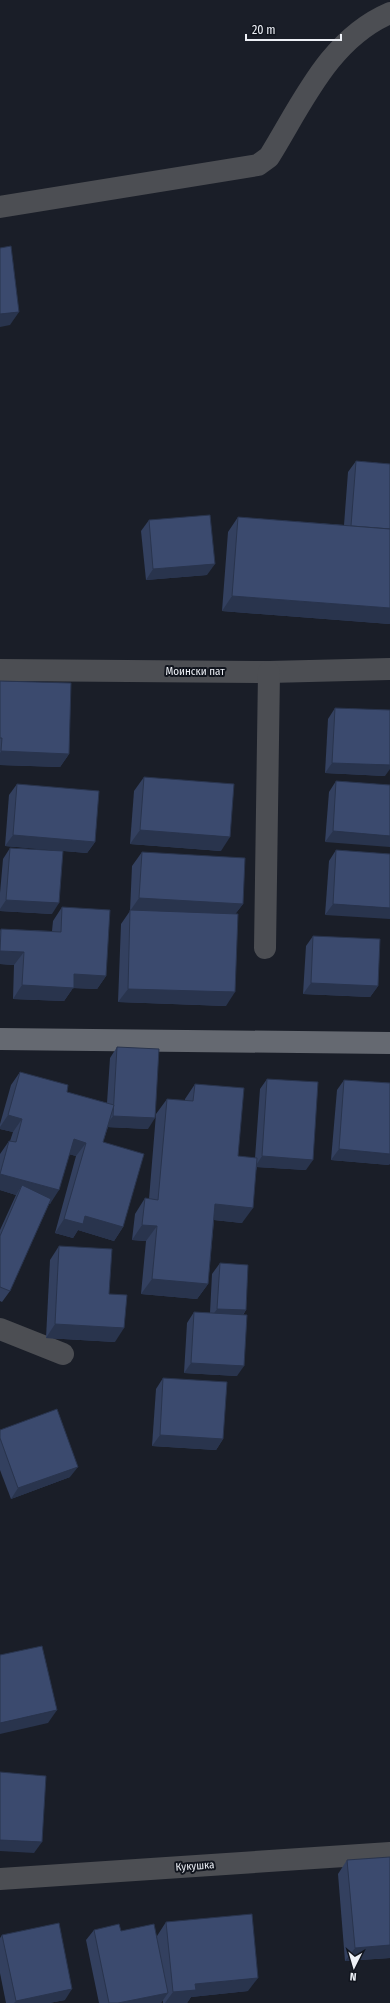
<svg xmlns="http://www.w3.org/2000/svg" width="390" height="2003" font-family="'Fira Sans Condensed',sans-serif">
<rect width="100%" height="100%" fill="#1a1e28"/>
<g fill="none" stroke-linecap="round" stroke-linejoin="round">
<g stroke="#4c4e53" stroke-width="22">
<path d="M0 207 258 165 269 157C302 104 329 39 390 13"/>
<path d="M0 670 269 672 390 669"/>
<path d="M265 948 269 672"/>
<path d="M0 1329 63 1354"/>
<path d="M0 1879 390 1853"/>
</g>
<path stroke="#656971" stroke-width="22" d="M0 1039 390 1043"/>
</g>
<g fill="#33405f">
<path d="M356 461 390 464V624L222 611 228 532 238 517 344 525 348 472Z"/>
<path d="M149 520 207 575 146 580 141 531Z"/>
<path d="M0 681 69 754 60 767 0 765Z"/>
<path d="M335 708 385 776 325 773 328 719Z"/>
<path d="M144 777 221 851 130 844 134 791Z"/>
<path d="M336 781 390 785 325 842 329 792Z"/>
<path d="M17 784 95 842 87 853 5 846 9 795Z"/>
<path d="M10 848 52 914 0 911V893L3 859Z"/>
<path d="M336 850 390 854 325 915 329 861Z"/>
<path d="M142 852 243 904 235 914 226 1006 118 1002 121 924 130 911 132 866Z"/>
<path d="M62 907 106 976 97 989 73 988 64 1001 13 999 14 965 0 964V931L1 929 52 931 53 921Z"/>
<path d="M313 936 378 986 370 997 303 994 306 946Z"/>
<path d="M117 1047 148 1129 108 1127 103 1142 123 1227 114 1241 78 1230 73 1238 55 1233 76 1156 69 1154 50 1204H49L10 1291 2 1302 0 1301V1230L16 1195 0 1190V1154L9 1141H10L13 1132 0 1129V1124L11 1085 20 1072 67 1092 107 1103 110 1058Z"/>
<path d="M267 1079 306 1170 257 1167 242 1223 214 1220 208 1284 197 1299 141 1294 146 1241 132 1240 135 1214 145 1198 149 1199 156 1114 167 1099 185 1101V1099L195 1084 238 1156 255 1158 260 1089Z"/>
<path d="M344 1080 390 1083V1163L389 1165 331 1160 337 1090Z"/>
<path d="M59 1246 109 1294 115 1342 46 1338 50 1260Z"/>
<path d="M220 1263 246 1310 243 1315 237 1376 184 1373 187 1323 194 1312 210 1313 212 1274Z"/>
<path d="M163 1378 223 1439 216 1450 152 1446 156 1389Z"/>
<path d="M0 1430 70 1477 11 1499 0 1470Z"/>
<path d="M347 1860 390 1958 345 1961 338 1874Z"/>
<path d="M166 1922 248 1991 191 1997 187 2003H163V2000L161 2003H99L86 1940 94 1930 121 1931 157 1939V1936Z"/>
<path d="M2 1935 65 2000 49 2003H6L0 1973V1938Z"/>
</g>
<g fill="#29344d">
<path d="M19 312 10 325 0 327V314Z"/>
<path d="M215 564 207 575 146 580 153 569Z"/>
<path d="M232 596 390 608V624L222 611Z"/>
<path d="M1 751 69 754 60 767 0 765V753Z"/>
<path d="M332 763 390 765V769L385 776 325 773Z"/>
<path d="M140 830 230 837 221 851 130 844Z"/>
<path d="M333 831 390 836V847L325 842Z"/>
<path d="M13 835 95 842 87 853 5 846Z"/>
<path d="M139 898 243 904 233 917 130 911Z"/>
<path d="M6 900 59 903 52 914 0 911V909Z"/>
<path d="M333 904 390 908V919L325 915Z"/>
<path d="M0 951 24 952 14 965 0 964Z"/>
<path d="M74 974 106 976 97 989 73 988 64 1001 13 999 22 985Z"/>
<path d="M311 983 378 986 370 997 303 994Z"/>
<path d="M128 989 235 992 226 1006 118 1002Z"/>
<path d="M8 1115 22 1119 13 1132 0 1129V1127Z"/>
<path d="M113 1116 155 1118 148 1129 105 1127Z"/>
<path d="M74 1139 86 1143 76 1156 64 1153Z"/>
<path d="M339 1149 390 1154V1163L389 1165 331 1160Z"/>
<path d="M262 1156 313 1160 306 1170 255 1167Z"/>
<path d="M0 1174 59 1190 50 1204 18 1195 22 1185 16 1195 0 1190Z"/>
<path d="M215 1204 253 1208 242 1223 205 1219Z"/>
<path d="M85 1216 123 1227 114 1241 78 1230 73 1238 55 1233 64 1219Z"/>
<path d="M142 1225 157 1226 146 1241 132 1240Z"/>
<path d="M152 1279 208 1284 197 1299 141 1294Z"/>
<path d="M217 1309 246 1310 238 1321 210 1319Z"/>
<path d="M55 1324 124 1328 115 1342 46 1338Z"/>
<path d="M191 1363 244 1366 237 1376 184 1373Z"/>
<path d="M160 1435 223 1439 216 1450 152 1446Z"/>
<path d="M78 1467 70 1477 11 1499 18 1488Z"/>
<path d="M57 1710 48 1723 0 1734V1723Z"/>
<path d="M0 1840 42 1842 34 1853 0 1851Z"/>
<path d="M390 1945V1958L345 1961 355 1948Z"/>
<path d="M258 1978 248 1991 191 1997 187 2003H165L173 1992 195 1984Z"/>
<path d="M72 1989 65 2000 49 2003H14L16 2001Z"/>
<path d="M168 1993 161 2003H118Z"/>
</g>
<g fill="#3b4a6e" stroke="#29344d">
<path d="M11 246 19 312 0 314V248Z"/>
<path d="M356 461 390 464V529L351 526Z"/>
<path d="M210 515 215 564 153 569 149 520Z"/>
<path d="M238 517 390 529V608L232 596Z"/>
<path d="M0 681 71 683 69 754 1 751 2 738H0Z"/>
<path d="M335 708 390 710V765L332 763Z"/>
<path d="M144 777 234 784 230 837 140 830Z"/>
<path d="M336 781 390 785V836L333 831Z"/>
<path d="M17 784 99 791 95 842 13 835Z"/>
<path d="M10 848 63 851 59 903 6 900Z"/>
<path d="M336 850 390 854V908L333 904Z"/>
<path d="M142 852 245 858 243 904 139 898Z"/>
<path d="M62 907 110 910 106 976 74 974V988L22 985 24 952 0 951 1 929 61 932Z"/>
<path d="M130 910 238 914 235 992 128 989Z"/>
<path d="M313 936 380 939 378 986 311 983Z"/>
<path d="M117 1047 159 1049 155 1118 113 1116Z"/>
<path d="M20 1072 68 1085 67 1092 114 1105 103 1142 144 1154 123 1227 85 1216 83 1224 64 1219 86 1143 74 1139 59 1190 0 1174 9 1141 16 1142 22 1119 8 1115Z"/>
<path d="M267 1079 318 1082 313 1160 262 1156Z"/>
<path d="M344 1080 390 1083V1154L339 1149Z"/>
<path d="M195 1084 244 1088 238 1156 257 1158 253 1208 215 1204 208 1284 152 1279 157 1226 142 1225 145 1198 158 1200 167 1099 193 1101Z"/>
<path d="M22 1185 51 1199 10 1291 0 1287V1236Z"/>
<path d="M59 1246 112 1249 109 1294 127 1295 124 1328 55 1324Z"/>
<path d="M220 1263 248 1265 246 1310 217 1309Z"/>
<path d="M194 1312 247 1315 244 1366 191 1363Z"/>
<path d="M163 1378 227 1382 223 1439 160 1435Z"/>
<path d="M57 1409 78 1467 18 1488 0 1438V1430Z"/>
<path d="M42 1646 57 1710 0 1723V1655Z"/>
<path d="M0 1772 46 1776 42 1842 0 1840Z"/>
<path d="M390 1857V1945L355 1948 347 1860Z"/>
<path d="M252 1914 258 1978 195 1984 196 1990 173 1992 166 1922Z"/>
<path d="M59 1923 72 1989 16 2001 2 1935Z"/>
<path d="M119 1924 121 1931 154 1924 168 1993 118 2003H109L94 1930Z"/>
</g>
<g text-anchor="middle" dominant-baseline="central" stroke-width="4" stroke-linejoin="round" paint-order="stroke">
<g font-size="11" fill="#edf0f6" stroke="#11151e">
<text x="195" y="671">Моински пат</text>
<text transform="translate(195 1866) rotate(-4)">Кукушка</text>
</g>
</g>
<g transform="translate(354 1967) rotate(185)" stroke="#11151e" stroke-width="3" paint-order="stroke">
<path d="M0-3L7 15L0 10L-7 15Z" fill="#edf0f6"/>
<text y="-6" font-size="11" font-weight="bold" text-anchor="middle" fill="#edf0f6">N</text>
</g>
<path d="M246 34v6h95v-6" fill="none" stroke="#edf0f6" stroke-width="2"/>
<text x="252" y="34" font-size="12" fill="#edf0f6" stroke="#11151e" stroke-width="3" paint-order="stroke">20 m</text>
</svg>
